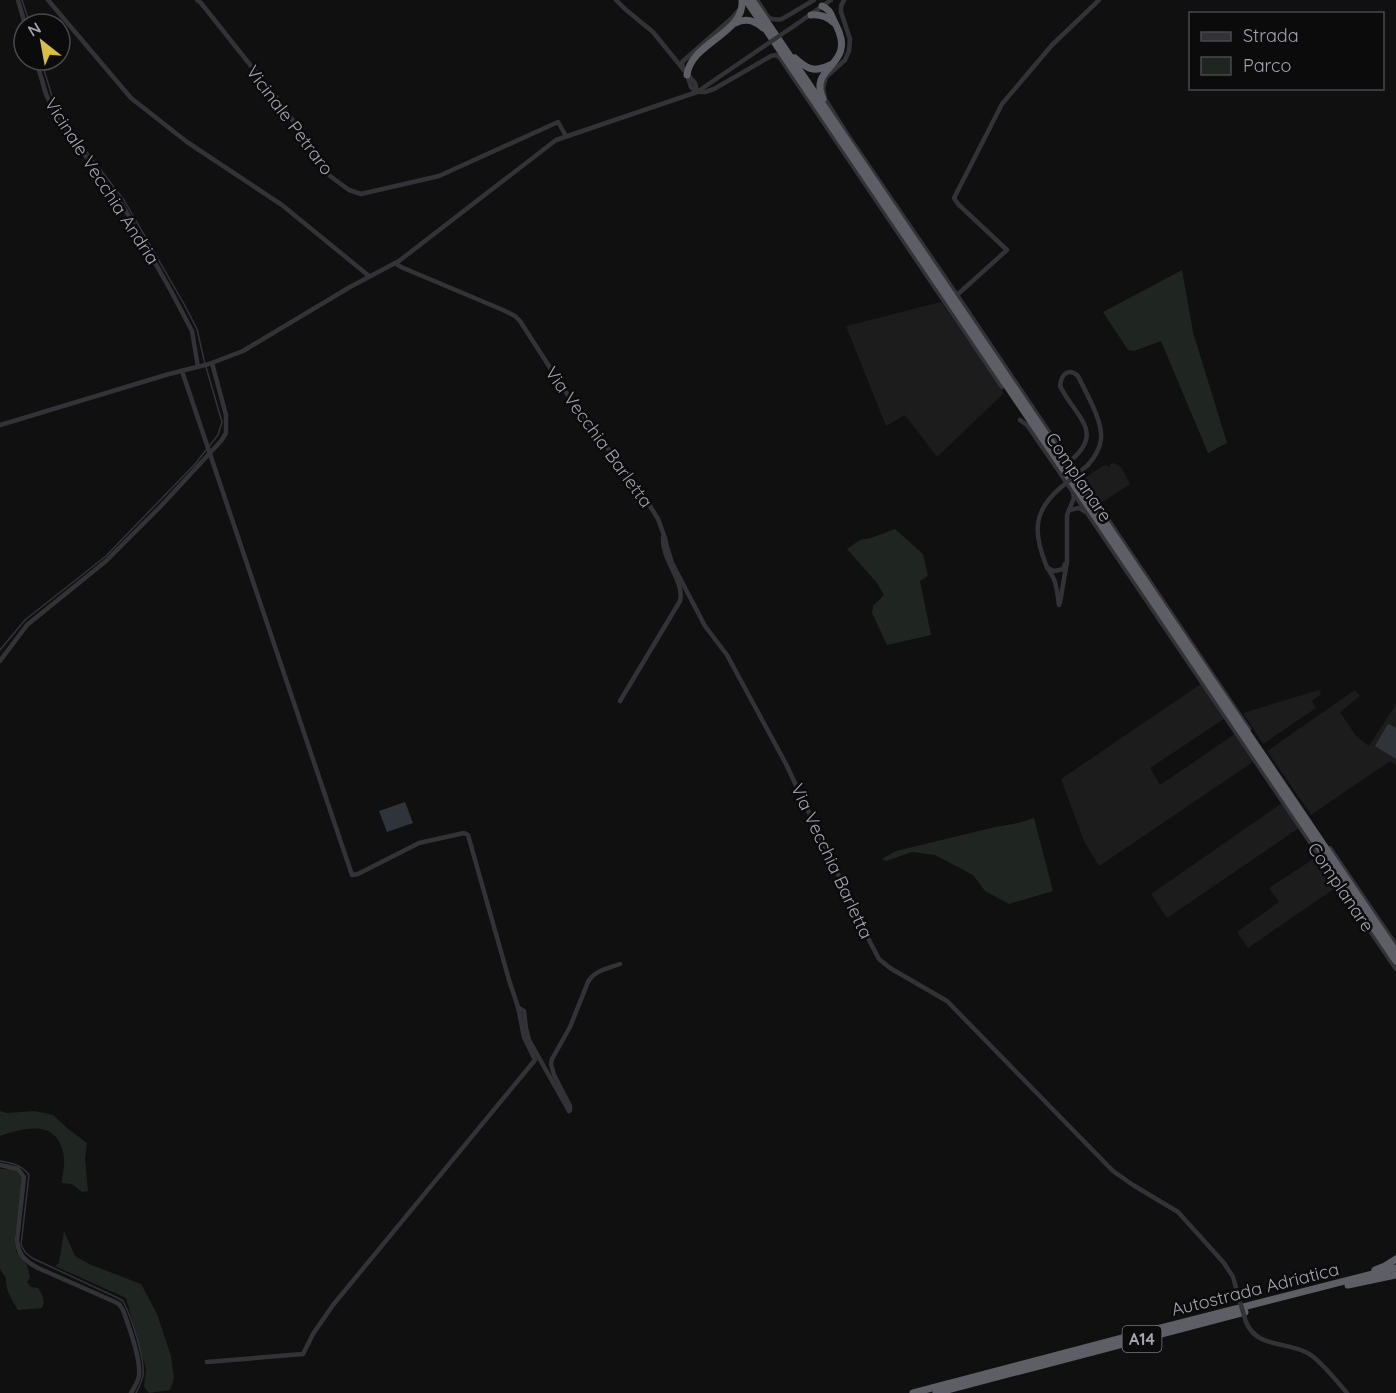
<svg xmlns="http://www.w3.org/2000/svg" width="1396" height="1393" font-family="Quicksand,sans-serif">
<rect width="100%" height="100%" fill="#101011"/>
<g fill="#1c1c1d">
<path d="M941 302 1004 393 937 457 905 415 886 426 846 326Z"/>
<path d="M1113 463 1121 467 1130 484 1101 503 1084 478 1103 466 1106 465 1109 467 1110 466V464Z"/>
<path d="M1201 684 1224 719 1150 768 1160 785 1235 734 1253 762 1099 866 1084 841 1061 779Z"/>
<path d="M1319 690 1321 694 1312 701 1316 708 1263 744 1243 713Z"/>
<path d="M1355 690 1360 696 1340 712 1356 736 1369 746 1396 704V765L1390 761 1311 815 1267 751Z"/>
<path d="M1282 803 1299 828 1167 918 1151 894Z"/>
<path d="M1318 856 1338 886 1248 948 1237 932 1279 902 1269 888Z"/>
</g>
<g fill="#1f2520">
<path d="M1182 270 1193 332 1227 443 1208 453 1161 341 1134 351 1128 350 1103 312Z"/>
<path d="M895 529 923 554 928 576 920 581 931 635 887 645 872 613 873 606 884 595 877 583 847 549 860 540 871 538Z"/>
<path d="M1034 818 1053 891 1009 904 985 891 973 875 935 855 912 852 886 861 882 859 896 851 991 828 1018 823Z"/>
<path d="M0 1111 7 1113 35 1111 53 1115 67 1128 87 1143 85 1158 88 1191 82 1192 72 1184 62 1183C62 1175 65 1166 64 1158 59 1119 27 1127 0 1136Z"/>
<path d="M0 1169H15L23 1175 15 1236 16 1251 27 1265 30 1278 27 1282 31 1287 38 1288C42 1294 46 1301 42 1308L18 1310C12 1300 5 1290 6 1278L0 1269Z"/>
<path d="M64 1231 75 1256 89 1264 141 1284 157 1314 171 1356 174 1378 170 1390 149 1393 144 1387 146 1369 126 1298 55 1266 59 1263Z"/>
</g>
<g fill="#2f343b">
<path d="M1388 724 1396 728V759L1375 746Z"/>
<path d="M405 802 413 823 387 832 379 811Z"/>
</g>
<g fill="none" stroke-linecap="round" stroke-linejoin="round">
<g stroke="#2f343b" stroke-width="1.5">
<path d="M22 0 30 24"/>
<path d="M0 650 25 620 106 556 195 464 218 435 222 422 204 360 197 329 184 304 124 200 69 129 55 106 41 60"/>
<path d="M0 1161C12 1163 22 1165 29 1175L21 1245 25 1252 32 1258 118 1298 123 1301C131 1316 145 1358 143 1375 142 1382 139 1387 136 1393"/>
</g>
<g stroke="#333337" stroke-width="4.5">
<path d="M18 0 25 24"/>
<path d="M48 0 131 98 187 142 282 205 369 276"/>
<path d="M197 0 201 3 283 106 330 176 349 190 361 194 439 176 558 122 566 136"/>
<path d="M616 0 625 9 653 32 683 69"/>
<path d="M757 0 768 17C772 20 777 20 782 19L814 0"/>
<path d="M844 0 841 6V12L850 39 849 51 845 60 826 77 823 88 825 99 847 134 957 295 1249 729"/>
<path d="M794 26 831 0"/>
<path d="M36 60 46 94 57 118 123 206 171 291 192 331 198 367"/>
<path d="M688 77 691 87 697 92"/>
<path d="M697 92 695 83 683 69 682 62 732 18 738 11"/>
<path d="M700 92H705L714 89 771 56 776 55 780 58 1002 387"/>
<path d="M395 263 401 267 503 310 515 316 520 321 565 391 647 501 658 519 665 538 667 547 672 563 705 626 727 655 786 764 870 942 879 959 890 968 947 1001 1113 1171 1133 1185 1178 1212 1224 1263 1233 1277 1238 1295"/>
<path d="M957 295 1007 250 958 204 954 198 1002 104 1052 45 1099 0"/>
<path d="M182 371 352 875 358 874 419 843 464 833 468 835 509 980 518 1007 524 1037 535 1060 333 1305 313 1334 303 1354 207 1362"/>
<path d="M1020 420 1027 425 1056 467 1396 969"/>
<path d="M0 425 169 374 209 364 243 351 350 287 399 261 556 140 697 92 757 51"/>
<path d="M1069 462C1106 432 1076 418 1060 386 1061 375 1068 367 1078 376 1086 393 1103 421 1101 439 1100 449 1094 458 1088 465"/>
<path d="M1059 489C1032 513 1034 534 1046 565 1049 571 1053 576 1055 582 1057 589 1058 597 1059 605"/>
<path d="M1069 510 1079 508 1086 512"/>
<path d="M1047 568 1055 571 1063 569 1065 564"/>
<path d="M1060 602 1067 562V515L1074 498 1073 493"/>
<path d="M0 661 27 625 106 561 160 507 221 441 226 433V415L212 363"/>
<path d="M620 701 680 601C685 582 662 561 663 537"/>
<path d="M1330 848 1396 945"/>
<path d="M518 1007 524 1011 526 1028 529 1040 569 1111"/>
<path d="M569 1111 570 1110V1106L554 1075 551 1064 552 1059 570 1027 588 982C595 970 607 969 620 964"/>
<path d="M0 1165 18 1169 24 1177 17 1240C18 1255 25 1261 38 1268L113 1301 119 1304 123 1310C129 1327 141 1359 139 1376 138 1382 134 1388 131 1393"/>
<path d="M1246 1322C1258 1350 1288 1340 1311 1355 1324 1365 1336 1380 1347 1393"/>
</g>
<g stroke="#5e5f66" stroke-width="7">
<path d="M746 0 1396 961"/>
<path d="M752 0 1396 952"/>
<path d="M822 6C832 10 831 17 836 25 858 67 807 65 823 99"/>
<path d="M811 15C820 14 826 16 833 22"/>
<path d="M735 23C746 18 754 20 763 28"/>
<path d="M795 58C807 69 814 73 830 65"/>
<path d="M687 75C691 42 745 34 742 0"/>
<path d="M1375 1270 1385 1266 1396 1259"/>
<path d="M1348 1285 1396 1275"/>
<path d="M913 1393 1149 1331 1396 1268"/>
<path d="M936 1393 1245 1312"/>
</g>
<g stroke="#333337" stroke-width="4.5">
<path d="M757 51 794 26"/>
<path d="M1059 489 1088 465"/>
<path d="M1238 1295 1246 1322"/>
</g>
</g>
<g text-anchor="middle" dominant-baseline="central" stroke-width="5" stroke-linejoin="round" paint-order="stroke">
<rect fill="#0b0b0c" stroke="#75767f" stroke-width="1.5" x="1122.5" y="1326" width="39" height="26" rx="4.5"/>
<g font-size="16" font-weight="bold" fill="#a3a4b0">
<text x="1142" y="1339">A14</text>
</g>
<g font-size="18" fill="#a3a4b0" stroke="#0b0b0c">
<text transform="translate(290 120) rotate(53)">Vicinale Petraro</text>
<text transform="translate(102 181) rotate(57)">Vicinale Vecchia Andria</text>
<text transform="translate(599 437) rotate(54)">Via Vecchia Barletta</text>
<text transform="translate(1079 477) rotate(56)">Complanare</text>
<text transform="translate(832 861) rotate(65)">Via Vecchia Barletta</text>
<text transform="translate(1341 887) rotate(56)">Complanare</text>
<text transform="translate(1255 1289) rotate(-14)">Autostrada Adriatica</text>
</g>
</g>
<rect x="1189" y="12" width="195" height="78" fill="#0b0b0c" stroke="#48484e" stroke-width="1.5"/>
<rect x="1201" y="32" width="30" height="9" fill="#333337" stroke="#48484e" stroke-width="1.5"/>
<text x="1243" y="42" font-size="18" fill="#a3a4b0">Strada</text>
<rect x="1201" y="57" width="30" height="18" fill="#1f2520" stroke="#48484e" stroke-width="1.5"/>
<text x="1243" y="72" font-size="18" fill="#a3a4b0">Parco</text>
<g transform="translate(42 42) rotate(329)"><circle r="28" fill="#0b0b0c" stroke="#48484e" stroke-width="1.5"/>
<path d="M0-4.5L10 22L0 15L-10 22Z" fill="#d9bf3f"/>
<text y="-9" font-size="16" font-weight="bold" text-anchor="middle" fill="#a3a4b0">N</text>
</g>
</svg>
